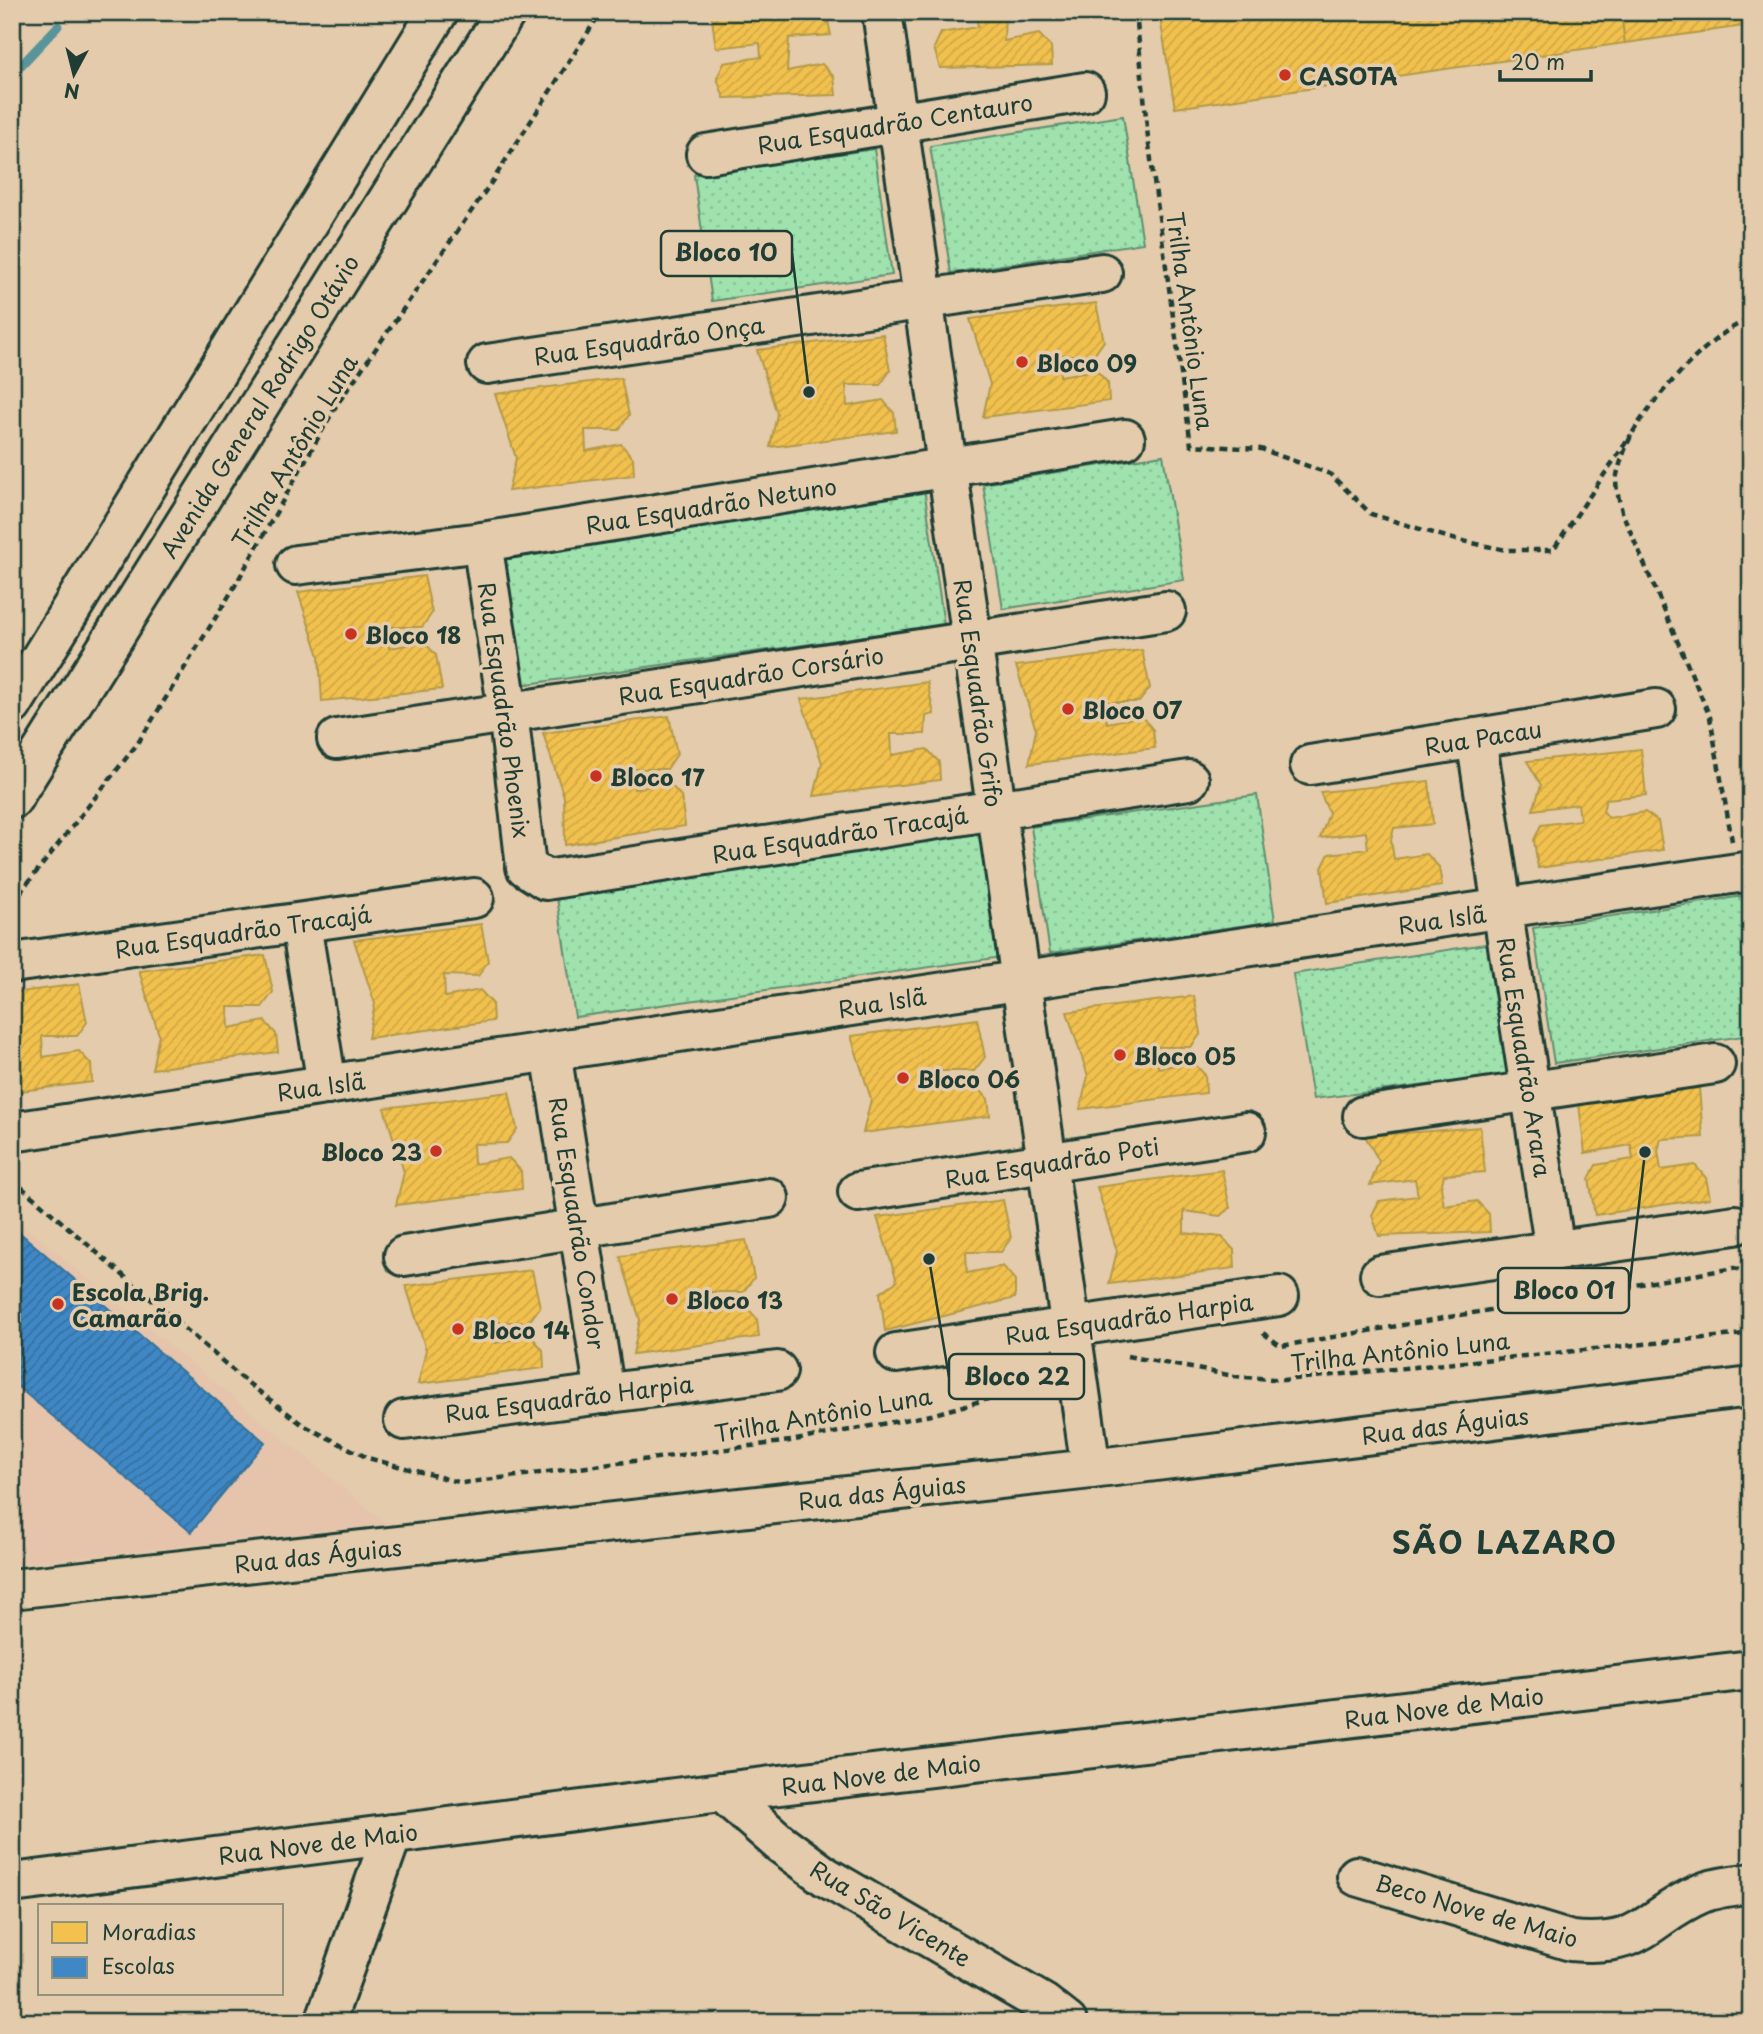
<svg xmlns="http://www.w3.org/2000/svg" width="1763" height="2034" font-family="'Playpen Sans',sans-serif">
<defs>
<pattern id="park-dots" width="8" height="8" patternUnits="userSpaceOnUse" patternTransform="scale(1.75)"><rect width="8" height="8" fill="#9fe2ae"/><path d="M2 2h.1M6 6h.1" fill="none" stroke="#88c396" stroke-width="1.8" stroke-linecap="round"/></pattern>
<pattern id="homes-hatch" width="6" height="6" patternUnits="userSpaceOnUse" patternTransform="scale(1.75)"><rect width="6" height="6" fill="#f2c14e"/><path d="M-1 1l2-2M0 6l6-6M5 7l2-2" fill="none" stroke="#cfa745"/></pattern>
<pattern id="schools-hatch" width="6" height="6" patternUnits="userSpaceOnUse" patternTransform="scale(1.75)"><rect width="6" height="6" fill="#3f88c5"/><path d="M-1 1l2-2M0 6l6-6M5 7l2-2" fill="none" stroke="#3470a1"/></pattern>
</defs>
<rect width="100%" height="100%" fill="#e3cbab"/>
<filter id="ink" filterUnits="userSpaceOnUse"><feTurbulence type="fractalNoise" baseFrequency=".0143" numOctaves="2"/><feDisplacementMap in="SourceGraphic" scale="14" xChannelSelector="R" yChannelSelector="G"/><feConvolveMatrix kernelMatrix="1 2 1 2 8 2 1 2 1" color-interpolation-filters="sRGB"/></filter>
<g filter="url(#ink)">
<path fill="#e6c4ac" d="M12 1216 387 1524 12 1565Z"/>
<g fill="url(#park-dots)" stroke="#5f9071" stroke-width="2">
<path d="M1123 116 1143 243 951 273 930 146Z"/>
<path d="M874 149 892 275 712 301 694 175Z"/>
<path d="M1163 455 1184 580 1003 609 983 484Z"/>
<path d="M922 475 944 625 520 685 498 535Z"/>
<path d="M1257 795 1275 921 1050 953 1031 827Z"/>
<path d="M985 831 1002 957 575 1017 556 891Z"/>
<path d="M1750 895 1751 1035 1554 1063 1533 928Z"/>
<path d="M1492 943 1508 1075 1313 1099 1293 974Z"/>
</g>
<g fill="url(#homes-hatch)" stroke="#b39946" stroke-width="2">
<path d="M711 12H826L831 35 789 38 787 71 822 64 834 77 836 95 724 98 717 78 724 63 761 57 760 43 716 48Z"/>
<path d="M931 12H1005L1004 41 1039 34 1051 47 1052 65 940 68 934 48 941 33 978 27 976 13 932 18Z"/>
<path d="M1159 12H1621L1625 43 1175 108Z"/>
<path d="M1621 12H1751V25L1625 43Z"/>
<path d="M1096 303 1104 341 1094 355H1059L1060 376 1096 370 1108 383 1109 401 983 417 990 384 970 319Z"/>
<path d="M883 334 890 371 880 385H846L847 406 883 400 894 413 896 431 770 447 777 414 757 350Z"/>
<path d="M621 378 629 415 619 430H585L586 451 621 444 633 458 634 475 508 491 516 458 495 394Z"/>
<path d="M424 576 432 613 422 627H388L389 648 424 642 436 655 442 689 322 701 319 656 298 592Z"/>
<path d="M1142 650 1150 688 1139 702H1105L1107 723 1142 716 1153 730 1155 748 1029 764 1036 730 1016 666Z"/>
<path d="M927 682 934 714 926 716 925 734H891L892 755 927 749 939 762 940 780 814 796 822 763 801 699Z"/>
<path d="M669 716 677 754 667 769H633L634 789 669 783 681 796 685 826 565 845 564 797 543 733Z"/>
<path d="M1641 749 1646 795 1606 799 1603 811 1609 818 1645 812 1658 821 1663 850 1538 868 1534 840 1541 825 1580 820 1578 804 1533 810 1541 785 1527 761Z"/>
<path d="M1429 781 1433 824 1394 828 1391 840 1394 859 1427 854 1439 867 1442 886 1327 903 1322 868 1329 854 1368 849 1366 832 1320 838 1329 813 1320 792Z"/>
<path d="M481 924 488 961 478 976 444 975 445 997 480 990 492 1003 493 1021 368 1038 375 1004 354 940Z"/>
<path d="M265 955 273 992 262 1007H228L229 1028 265 1021 276 1034 278 1052 152 1069 159 1035 139 971Z"/>
<path d="M79 984 87 1022 77 1036H42L43 1057 79 1051 91 1064 92 1082 12 1092V993Z"/>
<path d="M1194 996 1201 1033 1191 1047H1157L1158 1068 1193 1062 1205 1075 1206 1093 1080 1109 1088 1076 1067 1012Z"/>
<path d="M977 1019 985 1057 974 1071H940L941 1092 976 1085 988 1099 990 1116 863 1133 871 1099 851 1036Z"/>
<path d="M1699 1088 1703 1137 1661 1139 1658 1151 1661 1170 1695 1165 1706 1178 1710 1198 1595 1215 1589 1179 1596 1165 1633 1159 1631 1145 1585 1153 1578 1096Z"/>
<path d="M509 1092 517 1129 507 1143 473 1144 474 1164 509 1158 521 1171 522 1189 396 1205 404 1172 384 1108Z"/>
<path d="M1480 1127 1485 1172 1444 1175 1441 1187 1444 1206 1477 1201 1489 1214 1490 1232 1379 1236 1372 1215 1379 1201 1418 1196 1415 1179 1370 1185 1379 1161 1365 1136Z"/>
<path d="M1222 1170 1230 1208 1220 1216 1184 1211V1233L1222 1237 1234 1250 1235 1268 1109 1284 1117 1251 1097 1187Z"/>
<path d="M1003 1200 1011 1238 1001 1252H966L967 1273 1003 1266 1015 1280V1298L885 1331 880 1293 897 1281 877 1217Z"/>
<path d="M746 1240 754 1278 743 1292H710L711 1313 746 1306 757 1319 759 1337 633 1354 640 1320 620 1256Z"/>
<path d="M532 1270 540 1307 529 1322H495L496 1343 531 1336 543 1350 544 1368 418 1384 426 1350 406 1286Z"/>
</g>
<path fill="url(#schools-hatch)" stroke="#35729a" stroke-width="2" d="M12 1226 265 1442 191 1532 12 1382Z"/>
<g fill="none" stroke-linecap="round" stroke-linejoin="round">
<path stroke="#599499" stroke-width="9" d="M12 75 58 26"/>
<defs>
<g id="minor">
<path d="M882 12 1091 1469"/>
<path d="M706 154 1085 92"/>
<path d="M487 364 1102 273"/>
<path d="M482 542 508 712 526 867 546 880 1189 780"/>
<path d="M296 565 482 542 1125 439"/>
<path d="M12 705 438 12"/>
<path d="M1476 738 1555 1251"/>
<path d="M337 739 1166 611"/>
<path d="M1310 765 1656 709"/>
<path d="M12 799 506 12"/>
<path d="M301 924 327 1085"/>
<path d="M12 963 474 898"/>
<path d="M551 1052 605 1394"/>
<path d="M1363 1116 1715 1064"/>
<path d="M12 1132 1751 871"/>
<path d="M858 1192 1246 1132"/>
<path d="M404 1256 769 1198"/>
<path d="M1380 1275 1735 1225"/>
<path d="M896 1353 1279 1296"/>
<path d="M404 1420 777 1371"/>
<path d="M12 1589 1091 1469 1751 1387"/>
<path d="M722 1792 780 1843 826 1877 1044 2004 1067 2022"/>
<path d="M1357 1876 1571 1941C1646 1948 1645 1917 1702 1893 1716 1887 1735 1886 1751 1883"/>
<path d="M12 1883 722 1792 1751 1670"/>
<path d="M325 2022 392 1834"/>
</g>
</defs>
<use href="#minor" stroke="#1f3d34" stroke-width="44"/>
<g stroke="#1f3d34" stroke-width="4.5" stroke-dasharray="7 5" stroke-linecap="butt">
<path d="M1136 12 1148 138 1191 445 1261 449 1330 474 1371 514 1453 539 1506 550H1553L1631 435"/>
<path d="M1732 841 1710 717 1622 512C1620 501 1614 486 1617 475 1620 462 1626 446 1632 434 1648 404 1717 325 1751 320"/>
<path d="M12 903 138 743 232 591 336 406 493 180 601 12"/>
<path d="M12 1179 243 1379 303 1425 368 1458 462 1483 790 1441 931 1415 1037 1385 1042 1374"/>
<path d="M1263 1333 1281 1346 1734 1268 1751 1273"/>
<path d="M1127 1356 1234 1376 1284 1380 1745 1334 1751 1331"/>
</g>
<use href="#minor" stroke="#e3cbab" stroke-width="38"/>
</g>
</g>
<g fill="#c8321e" stroke="#e3cbab" stroke-width="2.5">
<circle cx="1285" cy="75" r="7"/>
<circle cx="1022" cy="362" r="7"/>
<circle cx="351" cy="634" r="7"/>
<circle cx="1068" cy="709" r="7"/>
<circle cx="596" cy="776" r="7"/>
<circle cx="1120" cy="1055" r="7"/>
<circle cx="903" cy="1078" r="7"/>
<circle cx="436" cy="1151" r="7"/>
<circle cx="672" cy="1299" r="7"/>
<circle cx="58" cy="1304" r="7"/>
<circle cx="458" cy="1329" r="7"/>
</g>
<g text-anchor="middle" dominant-baseline="central" stroke-width="7" stroke-linejoin="round" paint-order="stroke">
<g font-size="23" font-weight="bold" fill="#1f3d34" stroke="#e3cbab" text-anchor="start">
<text x="1299" y="75">CASOTA</text>
<text x="1036" y="362">Bloco 09</text>
<text x="365" y="634">Bloco 18</text>
<text x="1082" y="709">Bloco 07</text>
<text x="610" y="776">Bloco 17</text>
<text x="1134" y="1055">Bloco 05</text>
<text x="917" y="1078">Bloco 06</text>
<text x="422" y="1151" text-anchor="end">Bloco 23</text>
<text x="72" y="1291">Escola Brig.<tspan x="72" dy="26">Camarão</tspan></text>
<text x="686" y="1299">Bloco 13</text>
<text x="472" y="1329">Bloco 14</text>
</g>
<g font-size="23" fill="#1f3d34" stroke="#e3cbab">
<text transform="translate(895 123) rotate(-9)">Rua Esquadrão Centauro</text>
<text transform="translate(1191 321) rotate(82)">Trilha Antônio Luna</text>
<text transform="translate(649 340) rotate(-8)">Rua Esquadrão Onça</text>
<text transform="translate(259 406) rotate(-58)">Avenida General Rodrigo Otávio</text>
<text transform="translate(294 451) rotate(-59)">Trilha Antônio Luna</text>
<text transform="translate(711 505) rotate(-9)">Rua Esquadrão Netuno</text>
<text transform="translate(751 675) rotate(-9)">Rua Esquadrão Corsário</text>
<text transform="translate(979 693) rotate(82)">Rua Esquadrão Grifo</text>
<text transform="translate(505 710) rotate(82)">Rua Esquadrão Phoenix</text>
<text transform="translate(1483 737) rotate(-9)">Rua Pacau</text>
<text transform="translate(840 834) rotate(-9)">Rua Esquadrão Tracajá</text>
<text transform="translate(1442 919) rotate(-8)">Rua Islã</text>
<text transform="translate(243 931) rotate(-8)">Rua Esquadrão Tracajá</text>
<text transform="translate(882 1002) rotate(-9)">Rua Islã</text>
<text transform="translate(1525 1057) rotate(81)">Rua Esquadrão Arara</text>
<text transform="translate(321 1086) rotate(-8)">Rua Islã</text>
<text transform="translate(1052 1162) rotate(-9)">Rua Esquadrão Poti</text>
<text transform="translate(578 1223) rotate(81)">Rua Esquadrão Condor</text>
<text transform="translate(1129 1318) rotate(-8)">Rua Esquadrão Harpia</text>
<text transform="translate(1400 1351) rotate(-6)">Trilha Antônio Luna</text>
<text transform="translate(569 1398) rotate(-7)">Rua Esquadrão Harpia</text>
<text transform="translate(823 1414) rotate(-10)">Trilha Antônio Luna</text>
<text transform="translate(1445 1425) rotate(-7)">Rua das Águias</text>
<text transform="translate(882 1492) rotate(-6)">Rua das Águias</text>
<text transform="translate(318 1555) rotate(-6)">Rua das Águias</text>
<text transform="translate(1444 1707) rotate(-7)">Rua Nove de Maio</text>
<text transform="translate(881 1774) rotate(-7)">Rua Nove de Maio</text>
<text transform="translate(318 1843) rotate(-7)">Rua Nove de Maio</text>
<text transform="translate(1477 1910) rotate(16)">Beco Nove de Maio</text>
<text transform="translate(891 1913) rotate(31)">Rua São Vicente</text>
</g>
<g font-size="30" font-weight="bold" letter-spacing="2" fill="#1f3d34" stroke="#e3cbab">
<text x="1505" y="1541">SÃO LAZARO</text>
</g>
</g>
<path fill="none" stroke="#1f3d34" stroke-width="2.5" d="M809 392L792 253M1645 1152L1629 1291M929 1259L949 1377"/>
<g fill="#1f3d34" stroke="#e3cbab" stroke-width="2.5">
<circle cx="809" cy="392" r="7"/>
<circle cx="1645" cy="1152" r="7"/>
<circle cx="929" cy="1259" r="7"/>
</g>
<g fill="#e3cbab" stroke="#1f3d34" stroke-width="2.5">
<rect x="661" y="231" width="131" height="45" rx="7"/>
<rect x="1498" y="1268" width="131" height="45" rx="7"/>
<rect x="949" y="1354" width="135" height="45" rx="7"/>
</g>
<g font-size="24" text-anchor="middle" font-weight="bold" fill="#1f3d34">
<text x="726" y="261">Bloco 10</text>
<text x="1564" y="1299">Bloco 01</text>
<text x="1017" y="1385">Bloco 22</text>
</g>
<rect width="1763" height="2034" fill="none" stroke="#e3cbab" stroke-width="42"/>
<rect x="21" y="21" width="1721" height="1992" fill="none" stroke="#1f3d34" stroke-width="2.5" filter="url(#ink)"/>
<rect x="38" y="1904" width="245" height="91" fill="#e3cbab" stroke="#95927b" stroke-width="2"/>
<rect x="52" y="1922" width="35" height="21" fill="#f2c14e" stroke="#95927b" stroke-width="2"/>
<text x="102" y="1940" font-size="21" fill="#1f3d34">Moradias</text>
<rect x="52" y="1957" width="35" height="21" fill="#3f88c5" stroke="#95927b" stroke-width="2"/>
<text x="102" y="1974" font-size="21" fill="#1f3d34">Escolas</text>
<g transform="translate(74 74) rotate(187)" stroke="#e3cbab" stroke-width="5" paint-order="stroke">
<path d="M0-5L12 26L0 18L-12 26Z" fill="#1f3d34"/>
<text y="-10" font-size="19" font-weight="bold" text-anchor="middle" fill="#1f3d34">N</text>
</g>
<path d="M1500 70v10h91v-10" fill="none" stroke="#1f3d34" stroke-width="3.5"/>
<text x="1511" y="70" font-size="21" fill="#1f3d34" stroke="#e3cbab" stroke-width="5" paint-order="stroke">20 m</text>
</svg>
